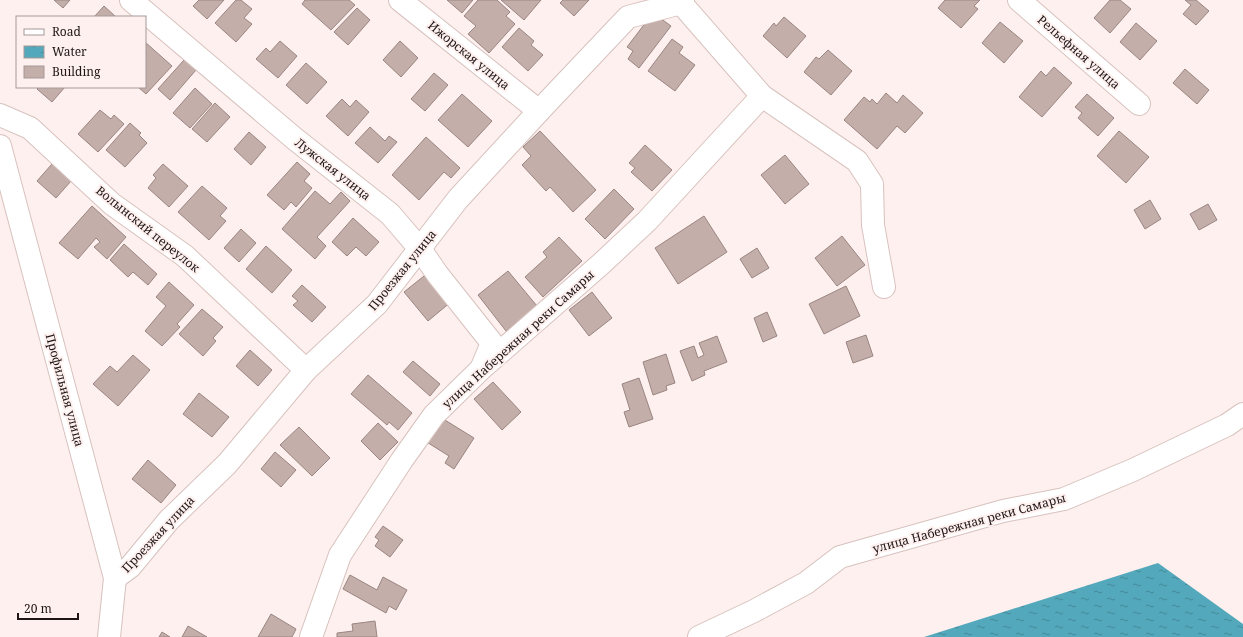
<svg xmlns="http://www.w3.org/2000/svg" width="1243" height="637" font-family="'Noto Serif',serif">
<defs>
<pattern id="water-ripples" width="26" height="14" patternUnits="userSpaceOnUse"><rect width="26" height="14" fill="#53a9bb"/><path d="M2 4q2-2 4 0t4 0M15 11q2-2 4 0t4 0" fill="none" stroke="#448997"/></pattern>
</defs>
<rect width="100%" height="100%" fill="#fef0ee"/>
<path fill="url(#water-ripples)" d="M1158 563 1243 624V637H924Z"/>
<g fill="#c3aeaa" stroke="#998581">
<path d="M54 0H70L63 8Z"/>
<path d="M199 0H224L207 19 193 6Z"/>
<path d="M236 0H241L252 9 244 18 252 24 236 42 215 23Z"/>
<path d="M305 0H349L355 5 331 30 302 4Z"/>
<path d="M447 0H473L462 13Z"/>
<path d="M478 0H497L510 12 506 16 515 24 489 53 468 34 476 26 464 16Z"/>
<path d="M501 0H541L524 20Z"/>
<path d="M563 0H589L574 16 560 3Z"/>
<path d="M945 0H980L974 6 978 9 961 28 938 8Z"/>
<path d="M1110 0H1120L1131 9 1110 33 1094 18Z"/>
<path d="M1185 0H1196L1209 11 1196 25 1183 14 1191 5Z"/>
<path d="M104 6 116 17H94Z"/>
<path d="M357 8 370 20 348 45 334 32Z"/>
<path d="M653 13 671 26 639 68 628 59 633 51 627 47Z"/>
<path d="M784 17 806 36 787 58 763 36 774 23 776 26Z"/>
<path d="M1000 22 1023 41 1004 63 982 43Z"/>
<path d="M1136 23 1157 41 1140 60 1120 42Z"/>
<path d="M519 28 534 41 531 45 543 55 528 71 502 47Z"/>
<path d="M672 39 683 47 679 53 695 65 675 91 648 71Z"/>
<path d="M280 41 297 56 278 78 256 59 266 48 270 52Z"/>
<path d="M400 41 418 58 401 77 383 60Z"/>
<path d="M145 42 172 66 146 94 138 87H145Z"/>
<path d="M828 50 852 71 831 95 804 72 816 57 819 59Z"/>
<path d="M184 60 196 70 170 100 158 89Z"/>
<path d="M306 63 327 82 307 104 286 85Z"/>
<path d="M1054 67 1072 83 1042 117 1019 97 1041 71 1046 76Z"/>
<path d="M1185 69 1209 90 1197 104 1173 83Z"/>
<path d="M434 73 448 85 425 111 411 99Z"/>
<path d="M39 87H65L52 102 37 89Z"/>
<path d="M195 88 212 104 190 128 173 113Z"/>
<path d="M886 93 897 103 903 95 923 113 905 133 897 126 877 149 844 120 864 97 870 102 872 99 877 104Z"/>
<path d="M462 94 492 121 468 147 438 120Z"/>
<path d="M1087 94 1114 118 1098 136 1078 118 1082 113 1075 107Z"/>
<path d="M342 99 350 107 356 100 369 112 348 136 326 116Z"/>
<path d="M215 103 230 117 207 142 192 129Z"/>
<path d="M100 110 111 119 114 115 124 124 98 152 78 134Z"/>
<path d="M130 123 141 133 139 135 147 143 125 167 106 150Z"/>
<path d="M370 127 385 141 389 136 397 142 378 163 355 143Z"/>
<path d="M540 131 596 190 573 212 550 187 546 191 522 165 531 156 523 147Z"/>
<path d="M1119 131 1149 157 1126 183 1097 156Z"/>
<path d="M249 132 266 147 251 165 234 149Z"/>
<path d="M426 137 460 168 451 178 444 172 419 200 392 175Z"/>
<path d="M645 145 672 170 652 191 631 172 635 168 629 163Z"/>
<path d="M785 155 809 184 785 204 761 175Z"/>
<path d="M297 162 310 174 304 181 312 188 296 207 291 202 284 210 267 195Z"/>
<path d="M52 164 71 181 56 198 37 181Z"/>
<path d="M163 164 188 186 169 207 148 188 156 178 153 175Z"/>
<path d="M202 186 227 208 220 216 226 221 209 240 178 212Z"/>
<path d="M614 189 634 209 605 239 585 219Z"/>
<path d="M315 191 330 204 341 192 350 201 317 237 326 246 315 259 282 229Z"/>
<path d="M1150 200 1161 219 1145 229 1134 210Z"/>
<path d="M1208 204 1217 220 1199 230 1190 214Z"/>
<path d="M92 206 126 237 107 259 94 247 100 242 96 238 78 259 59 243Z"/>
<path d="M704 216 727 252 678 284 655 248Z"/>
<path d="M353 218 379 242 366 256 356 247 347 256 332 242Z"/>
<path d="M241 229 256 243 239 262 224 248Z"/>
<path d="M842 236 865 265 837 286 815 258Z"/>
<path d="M559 237 582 261 543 297 525 277 547 257 543 252Z"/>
<path d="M124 244 157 274 148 285 133 272 128 277 110 260Z"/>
<path d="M266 246 292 270 272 293 246 269Z"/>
<path d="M757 248 769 268 752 278 740 259Z"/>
<path d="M508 271 537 306 506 331 478 295Z"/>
<path d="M429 272 452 301 428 321 404 292Z"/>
<path d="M169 282 194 305 177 324 180 327 162 346 145 331 166 306 156 297Z"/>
<path d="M302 285 326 307 312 322 293 305 298 301 292 296Z"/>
<path d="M846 286 860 316 824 334 809 304Z"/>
<path d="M592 292 612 318 589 336 569 310Z"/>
<path d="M202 309 223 327 213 338 216 341 203 356 179 334Z"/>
<path d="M767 312 777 336 763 342 754 318Z"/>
<path d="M866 335 873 356 853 363 846 342Z"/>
<path d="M717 336 727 362 704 371 705 375 692 381 680 351 694 346 698 358 704 355 699 343Z"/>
<path d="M250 350 272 370 258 386 236 366Z"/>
<path d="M666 354 675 383 666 386 667 390 653 395 643 362Z"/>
<path d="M133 355 150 370 118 406 93 384 110 366 117 372Z"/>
<path d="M413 361 440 384 430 396 403 372Z"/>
<path d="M368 375 412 413 398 430 389 422 387 425 351 394Z"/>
<path d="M639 378 653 419 629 427 624 412 630 410 622 384Z"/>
<path d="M493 382 521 412 502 430 474 399Z"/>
<path d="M199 393 229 417 212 437 183 414Z"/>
<path d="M440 417 474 438 454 469 445 463 449 456 425 441Z"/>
<path d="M378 423 398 442 380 460 361 441Z"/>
<path d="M299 427 330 458 312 476 280 445Z"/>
<path d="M275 452 296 470 281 487 261 469Z"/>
<path d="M148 460 176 485 161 503 132 479Z"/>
<path d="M383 526 403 540 390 557 375 546 379 540 375 537Z"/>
<path d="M350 575 377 590 383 577 407 590 396 610 389 606 386 613 343 589Z"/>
<path d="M271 614 296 629 292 637H258Z"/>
<path d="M375 621 377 637H337V633L353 631 352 624Z"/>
<path d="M188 626 207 637H182Z"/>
<path d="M162 632 170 637H159Z"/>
</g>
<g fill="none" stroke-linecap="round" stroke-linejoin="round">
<defs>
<g id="minor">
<path d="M131 0 295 139 390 214 420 249 438 275 492 343 482 367"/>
<path d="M400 0 539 111"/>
<path d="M671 0 681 3 762 96 857 161 872 184 873 225 884 287"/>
<path d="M1019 0 1139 104"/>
<path d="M0 115 30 128 112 204 185 256 306 370"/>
<path d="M0 146 115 578 109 637"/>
<path d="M115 578 130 567 169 520 227 464 306 370 377 304 458 199 539 111 628 17 681 3 683 0"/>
<path d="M311 637 340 555 402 460 434 415 482 368 601 264 647 221 762 96"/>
<path d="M699 637 754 611 806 583 840 557 1003 511 1064 499 1133 470 1227 425 1243 414"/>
</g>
</defs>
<use href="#minor" stroke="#d7c2be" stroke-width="24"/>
<use href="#minor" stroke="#fff" stroke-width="22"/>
</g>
<g text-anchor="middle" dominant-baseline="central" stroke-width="4" stroke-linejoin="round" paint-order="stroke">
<g font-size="12" fill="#1e1615" stroke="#fef0ee">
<text transform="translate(1079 52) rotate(41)">Рельефная улица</text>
<text transform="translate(469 55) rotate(39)">Ижорская улица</text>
<text transform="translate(333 169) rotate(38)">Лужская улица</text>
<text transform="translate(148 229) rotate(39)">Волынский переулок</text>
<text transform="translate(402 270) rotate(-51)">Проезжая улица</text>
<text transform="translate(518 339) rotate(-42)">улица Набережная реки Самары</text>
<text transform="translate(65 390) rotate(75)">Профильная улица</text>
<text transform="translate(969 523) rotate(-15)">улица Набережная реки Самары</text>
<text transform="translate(158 534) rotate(-47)">Проезжая улица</text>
</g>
</g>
<rect x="16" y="16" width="130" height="72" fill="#fef0ee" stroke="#a49997"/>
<rect x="24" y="29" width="20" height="6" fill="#ffffff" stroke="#a49997"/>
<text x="52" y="36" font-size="12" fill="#1e1615">Road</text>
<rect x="24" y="46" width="20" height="12" fill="url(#water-ripples)" stroke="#a49997"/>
<text x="52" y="56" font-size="12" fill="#1e1615">Water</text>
<rect x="24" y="66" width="20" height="12" fill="#c3aeaa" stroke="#a49997"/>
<text x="52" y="76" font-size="12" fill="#1e1615">Building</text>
<path d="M18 613v6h60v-6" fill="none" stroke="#1e1615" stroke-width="2"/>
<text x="24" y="613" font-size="12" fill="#1e1615" stroke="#fef0ee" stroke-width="3" paint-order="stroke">20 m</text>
</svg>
